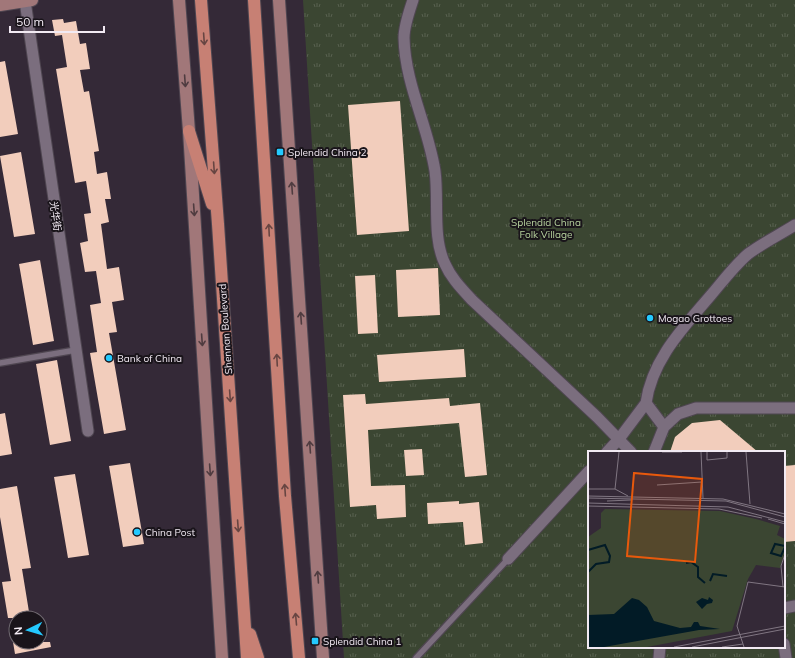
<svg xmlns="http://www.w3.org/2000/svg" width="795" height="658" viewBox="0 0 795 658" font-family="Mulish,'Noto Sans SC',sans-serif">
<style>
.park{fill:url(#park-tufts);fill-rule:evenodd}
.building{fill:#f2cdbc}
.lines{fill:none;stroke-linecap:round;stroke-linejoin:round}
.lane-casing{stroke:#4f4651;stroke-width:8}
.street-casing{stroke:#4f4651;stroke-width:13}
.secondary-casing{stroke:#4f4651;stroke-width:14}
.primary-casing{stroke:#4f4651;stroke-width:14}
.lane{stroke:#7b6e7e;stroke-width:5.5}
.street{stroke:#7b6e7e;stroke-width:11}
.secondary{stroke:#a17779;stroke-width:12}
.primary{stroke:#c78074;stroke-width:12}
.oneway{stroke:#674542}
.oneway2{stroke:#4f3c40}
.poi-dot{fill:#24c9fe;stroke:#19141a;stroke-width:1.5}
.labels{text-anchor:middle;stroke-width:4;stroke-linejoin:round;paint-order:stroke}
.poi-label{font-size:10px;fill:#f2eaf3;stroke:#19141a;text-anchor:start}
.street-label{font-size:10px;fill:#f2eaf3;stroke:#19141a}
.park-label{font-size:10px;fill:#b8d49f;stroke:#19141a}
.inset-river{fill:none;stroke:#021b26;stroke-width:2}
.inset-road{fill:none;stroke:#807682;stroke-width:1}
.view{fill:#e8590c;fill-opacity:0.15;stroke:#e8590c;stroke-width:2}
.inset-edge{fill:none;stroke:#f2eaf3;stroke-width:2}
</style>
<defs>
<pattern id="park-tufts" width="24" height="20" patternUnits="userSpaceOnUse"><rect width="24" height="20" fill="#3b4632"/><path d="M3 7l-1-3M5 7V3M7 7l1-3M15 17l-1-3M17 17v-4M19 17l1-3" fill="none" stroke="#586150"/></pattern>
</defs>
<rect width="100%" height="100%" fill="#342937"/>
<path class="park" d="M303,0h492v658h-451zM589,452h195v195h-195z"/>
<path class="building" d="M63,19l1,4 12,-2 4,23 6,-1 4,26 -10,1 4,22 5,-1 10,60 -5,1 3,22 10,-2 4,27h-6l4,23 -8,2 6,45 12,-2 5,33 -12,2 5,30 -8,1 17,97 -22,4 -14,-81 7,-1 -7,-47 11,-2 -5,-32 -11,1 -5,-29 8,-2 -4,-27 7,-1 -5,-32 -11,2 -19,-114 11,-2 -5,-32 -7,1 -3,-16z
M5,61l13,73 -18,3v-75z
M400,101l9,130 -52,4 -9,-130z
M21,152l14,82 -21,3 -14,-81z
M40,260l14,81 -21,4 -14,-81z
M438,268l2,47 -42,2 -2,-47z
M375,275l3,58 -20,1 -3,-58z
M464,349l2,28 -87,5 -2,-27z
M57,360l14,81 -21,4 -14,-81z
M365,394l1,10 83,-6 1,8 30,-3 7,72 -22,2 -6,-54 -91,7 3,56 34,-1 1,32 -29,2 -1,-14 -26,2 -7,-112z
M5,413l7,41 -12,2v-42z
M720,420l38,32h-88l5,-15 17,-14z
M422,449l2,26 -18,1 -2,-26z
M130,463l14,81 -21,3 -14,-81z
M795,465v76l-11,1v-76z
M75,474l14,81 -21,3 -14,-81z
M17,486l14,82 -9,1 8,49h-22l-6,-36 9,-1 -11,-64v-28z
M459,501v3l20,-2 4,41 -18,2 -2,-23 -35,2 -1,-21z
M13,642h37l1,5 -36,7z"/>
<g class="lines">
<defs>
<path id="lane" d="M0,363l76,-13
M416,658l92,-99"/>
<path id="street" d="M413,0c-4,12 -9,26 -9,38 1,46 24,88 31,133 4,30 -3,66 10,93 6,14 17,25 27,36l125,117 34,35
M25,1l63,430
M664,427l-18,-24c6,-44 38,-76 65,-108 12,-14 23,-29 37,-41 15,-11 31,-19 47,-29
M607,452l12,-13 27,-36
M654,452l10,-25 14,-13 18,-6h99
M508,559l81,-88
M784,608l11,-2
M784,644l2,14
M659,658l1,-11"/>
<path id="secondary" d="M179,0l10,131 33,527
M279,0l44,658
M0,5l32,-5"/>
<path id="primary" d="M201,0l17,224 29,434
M254,0l31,496 14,162
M189,131l23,73
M250,634l8,24"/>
</defs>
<use href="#lane" class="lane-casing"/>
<use href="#street" class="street-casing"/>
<use href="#secondary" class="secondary-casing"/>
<use href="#primary" class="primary-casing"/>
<use href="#lane" class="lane"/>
<use href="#street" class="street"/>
<use href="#secondary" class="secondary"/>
<use href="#primary" class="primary"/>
</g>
<defs><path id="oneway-shaft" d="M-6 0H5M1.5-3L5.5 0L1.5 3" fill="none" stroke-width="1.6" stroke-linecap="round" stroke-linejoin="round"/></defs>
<g class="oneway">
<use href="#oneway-shaft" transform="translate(204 39) rotate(86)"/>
<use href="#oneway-shaft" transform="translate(214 168) rotate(86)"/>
<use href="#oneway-shaft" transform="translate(269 230) rotate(-93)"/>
<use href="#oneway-shaft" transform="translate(277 360) rotate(-93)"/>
<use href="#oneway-shaft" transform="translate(230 396) rotate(86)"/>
<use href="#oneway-shaft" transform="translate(285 490) rotate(-94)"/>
<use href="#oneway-shaft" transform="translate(238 526) rotate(86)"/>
<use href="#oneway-shaft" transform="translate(296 619) rotate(-95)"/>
</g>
<g class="oneway2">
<use href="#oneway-shaft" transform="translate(185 81) rotate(86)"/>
<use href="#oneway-shaft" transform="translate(292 188) rotate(-94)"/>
<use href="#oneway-shaft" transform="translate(194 210) rotate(86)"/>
<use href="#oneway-shaft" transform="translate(301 318) rotate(-94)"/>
<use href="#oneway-shaft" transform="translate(202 340) rotate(86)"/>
<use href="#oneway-shaft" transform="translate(310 447) rotate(-94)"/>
<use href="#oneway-shaft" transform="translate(210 470) rotate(86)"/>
<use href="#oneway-shaft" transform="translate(318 577) rotate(-94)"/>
</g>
<g class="poi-dot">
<rect x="276" y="148" width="8" height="8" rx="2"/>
<circle cx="650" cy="318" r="4"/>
<circle cx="109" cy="358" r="4"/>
<circle cx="137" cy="532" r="4"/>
<rect x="311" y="637" width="8" height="8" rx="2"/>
</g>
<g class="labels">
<g class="poi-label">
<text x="288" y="156">Splendid China 2</text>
<text x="658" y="322">Mogao Grottoes</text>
<text x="117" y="362">Bank of China</text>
<text x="145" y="536">China Post</text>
<text x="323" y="645">Splendid China 1</text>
</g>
<g class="street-label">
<text transform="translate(56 216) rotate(82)" y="4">光华街</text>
<text transform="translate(225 329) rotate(-94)" y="4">Shennan Boulevard</text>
</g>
<g class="park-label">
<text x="546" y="226">Splendid China<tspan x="546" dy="12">Folk Village</tspan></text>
</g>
</g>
<g transform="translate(588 451)">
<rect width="197" height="197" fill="#342937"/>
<path d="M17,58l115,2 36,8 24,7 -3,9 8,4v12l-5,17 -24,-3 -8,14 -16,52 -85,16h-59v-110l13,-9v-15z" fill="#3b4632"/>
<path d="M121,146l4,3 -1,3 -5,1 -5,5 -6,-7 6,-4 6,2zM44,147l7,2 8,7 7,14 26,7 11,-1 3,-5h4l2,4 20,3 -21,1 -95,17h-16v-32l26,-1z" fill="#021b26"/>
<path class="inset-river" d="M197,95l-10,-2 -4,9 10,3 4,-9M0,99l17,-5 5,11 -1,6 -13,2 -8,8M98,112l5,-1 7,5v10l7,6M122,130l3,-7 14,2"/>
<path class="inset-road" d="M74,1h20M113,1l2,46M119,1v8l20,-2v-6M158,1l4,52M69,34l45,-3M0,38h27l4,-37M27,38l13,7M0,45l135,3 62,15M0,47l138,3 59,16M19,50l24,-1M0,52l140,4 57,15M0,55l131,3 43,9M180,68l17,5M195,136l-2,-21 4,-12M86,196l111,-21M104,196l93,-18M134,196l21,-3M156,196l-7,-21 11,-44 37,5"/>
<path class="view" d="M46,22l68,6 -7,83 -68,-6z"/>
<rect width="197" height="197" class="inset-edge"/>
</g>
<g transform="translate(28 630) rotate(265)"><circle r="19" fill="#19141a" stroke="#706a71"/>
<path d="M0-3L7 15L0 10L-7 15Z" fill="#24c9fe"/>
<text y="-6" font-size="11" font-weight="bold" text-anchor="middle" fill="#f2eaf3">N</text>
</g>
<path d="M10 26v6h94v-6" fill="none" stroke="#f2eaf3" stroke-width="2"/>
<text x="16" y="26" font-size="12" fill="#f2eaf3" stroke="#19141a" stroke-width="3" paint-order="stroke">50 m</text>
</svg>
